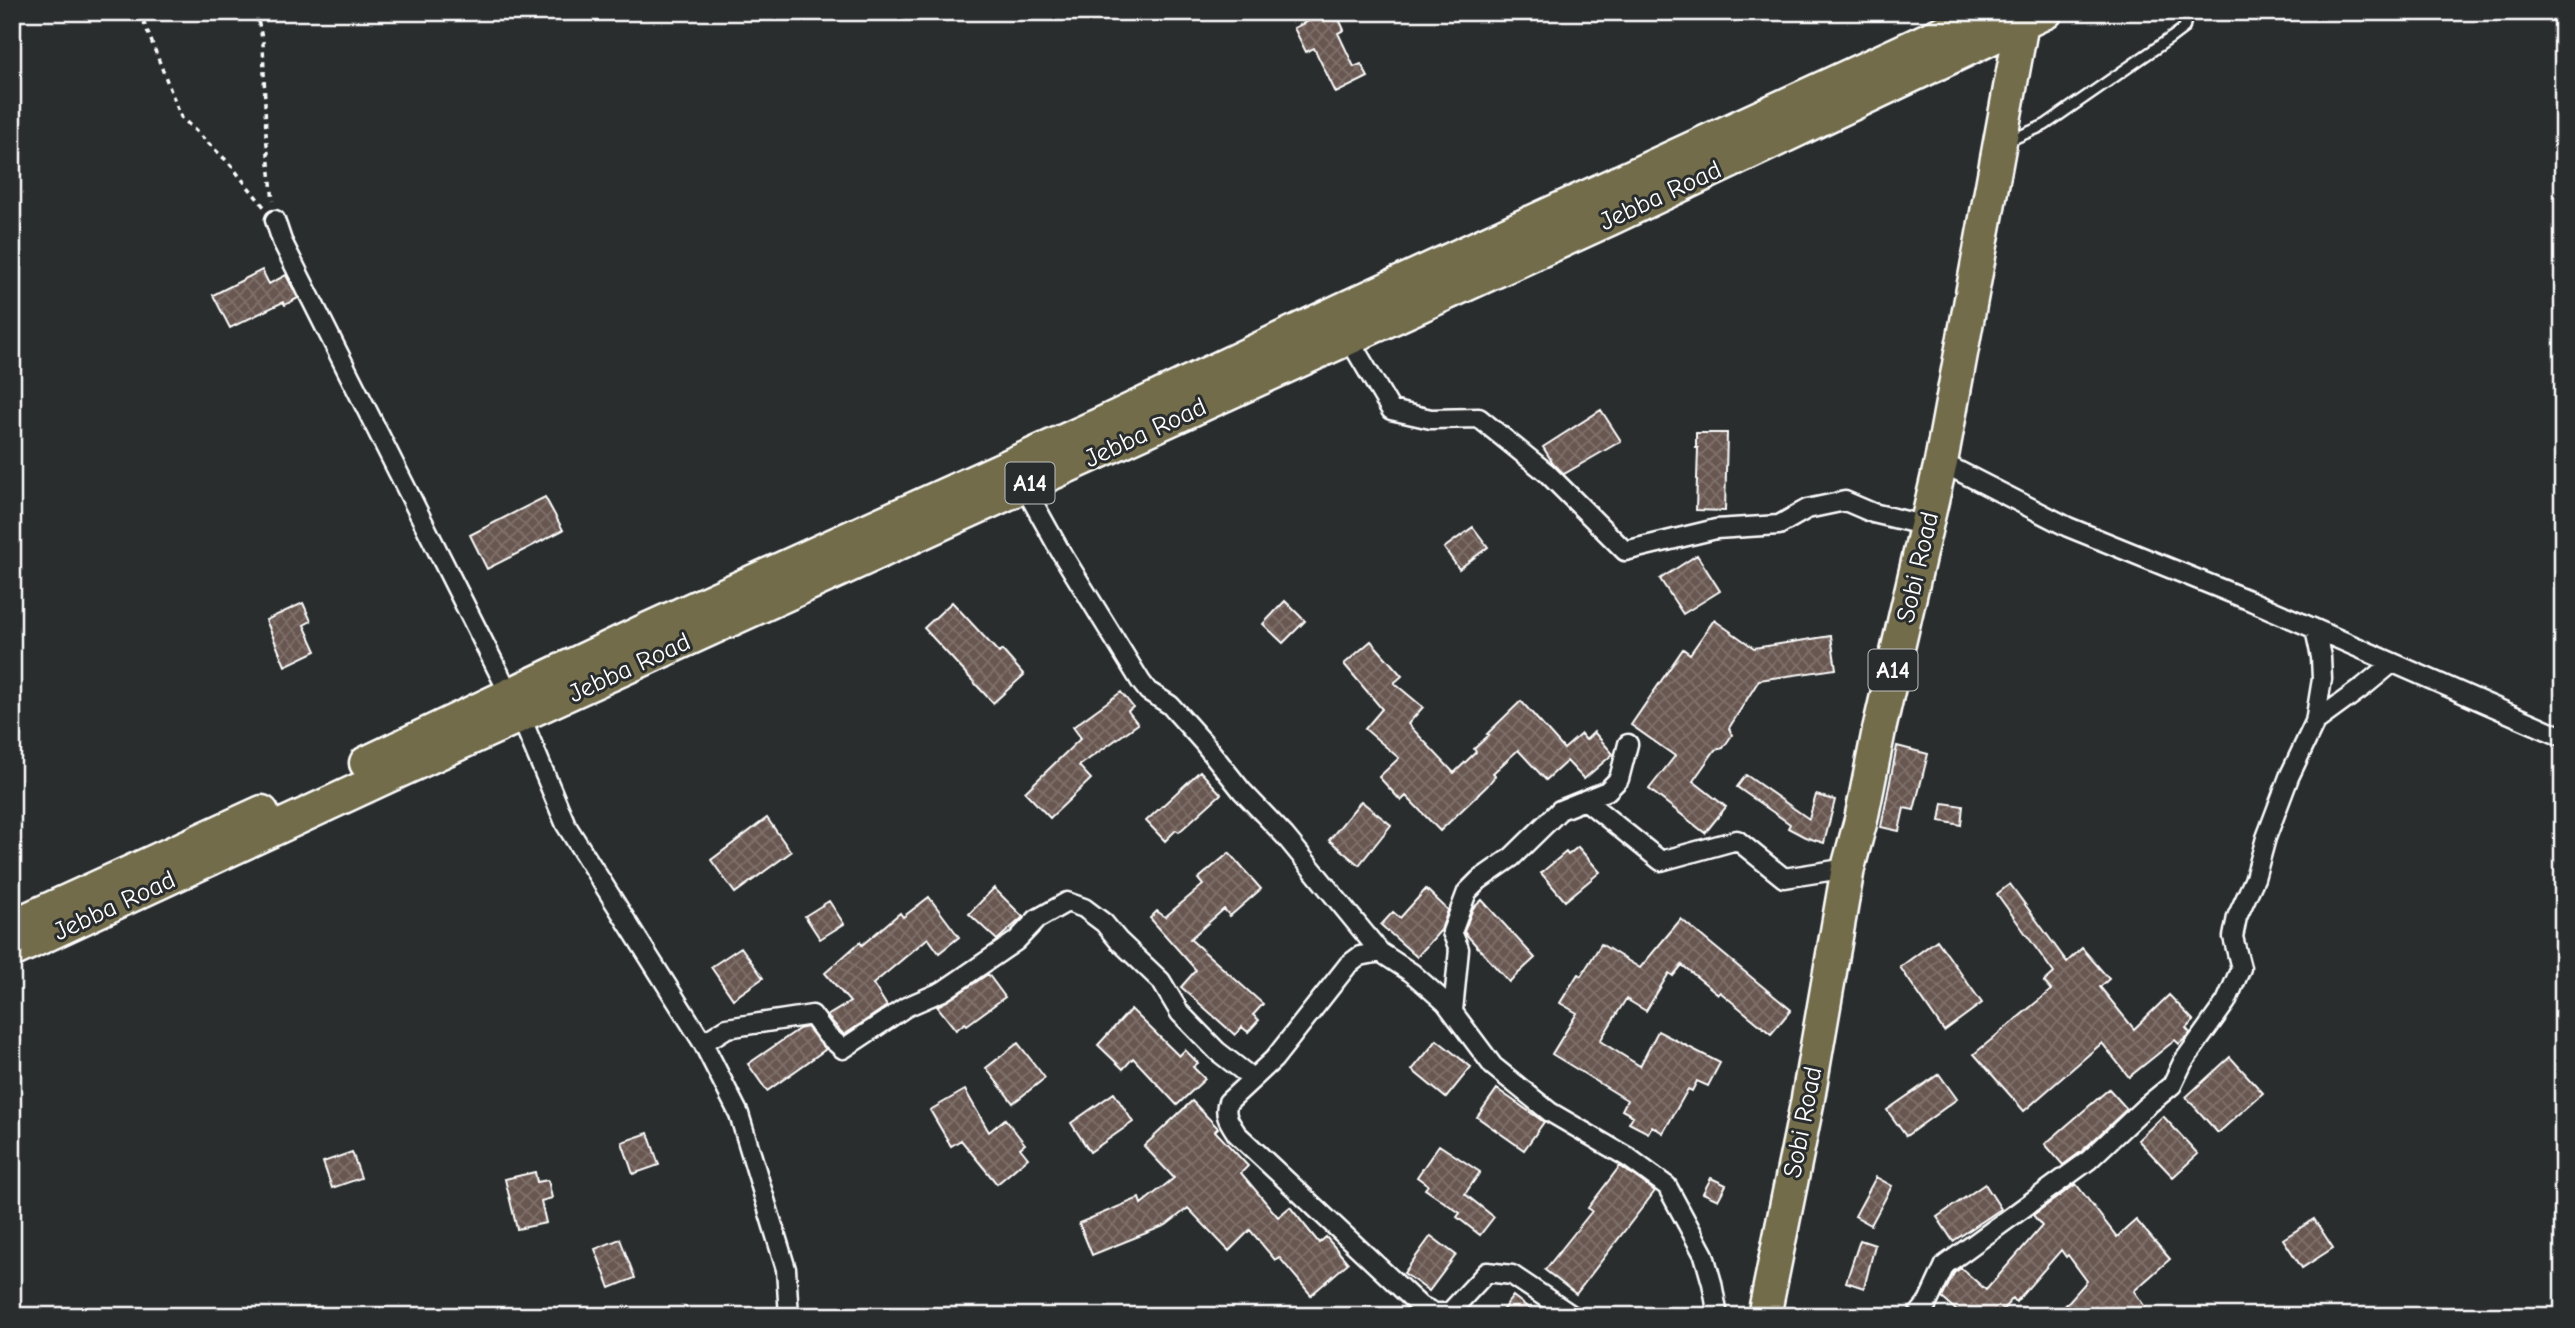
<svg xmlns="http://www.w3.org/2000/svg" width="2575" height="1328" viewBox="0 0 2575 1328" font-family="'Comic Neue',sans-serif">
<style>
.building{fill:url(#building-cross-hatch);stroke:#fff;stroke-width:2}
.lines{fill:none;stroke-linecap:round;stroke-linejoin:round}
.lane-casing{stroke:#fff;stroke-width:14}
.street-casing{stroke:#fff;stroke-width:23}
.highway-casing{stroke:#fff;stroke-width:37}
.path{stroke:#fff;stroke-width:3.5;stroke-dasharray:5 5;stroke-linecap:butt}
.lane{stroke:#2a2d2e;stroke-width:9}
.street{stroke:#2a2d2e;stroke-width:18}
.highway{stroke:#726c4b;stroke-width:32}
.labels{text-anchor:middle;stroke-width:6;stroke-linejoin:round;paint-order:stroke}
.shield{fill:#2a2d2e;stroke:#bfc0c0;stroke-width:2}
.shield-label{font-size:24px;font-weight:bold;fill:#fff}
.street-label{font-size:26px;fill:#fff;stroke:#2a2d2e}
</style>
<defs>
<pattern id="building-cross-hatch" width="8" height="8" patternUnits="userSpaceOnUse" patternTransform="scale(1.75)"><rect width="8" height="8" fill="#685751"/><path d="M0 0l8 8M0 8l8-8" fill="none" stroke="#7f706b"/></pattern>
</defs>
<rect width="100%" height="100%" fill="#2a2d2e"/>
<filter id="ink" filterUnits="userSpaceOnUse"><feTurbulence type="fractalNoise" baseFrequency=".0143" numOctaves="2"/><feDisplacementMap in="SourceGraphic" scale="14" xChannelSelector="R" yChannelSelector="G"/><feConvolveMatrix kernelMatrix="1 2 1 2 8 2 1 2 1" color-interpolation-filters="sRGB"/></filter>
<g filter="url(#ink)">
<path class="building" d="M1326,12h10l8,18 -6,3 16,34 7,-3 7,13 -32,16 -22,-45 -8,4 -12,-24z
M262,270l7,14 17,-9 12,23 -13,7 -2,-3 -53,26 -17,-33z
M1601,410l20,31 -57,33 -11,-11 -10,-16z
M1696,433h31l-2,78 -29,-1 2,-62h-2z
M545,497l18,33 -76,39 -17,-34z
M1473,527l15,20 -29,22 -15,-21z
M1697,555l23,36 -37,23 -23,-35z
M1285,601l20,20 -22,22 -20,-19z
M952,602l47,51 3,-3 22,25 -31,28 -69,-75z
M303,603l8,18 -7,4 12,26 -31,15 -19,-46z
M1714,620l40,28 77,-12 5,33 -77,11 -30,48 3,7 -9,13 -8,2 -22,31 33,26 -21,26 -56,-44 26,-33 -44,-31 52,-76 7,5z
M1371,641l31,35 -8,7 29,24 -15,17 46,49 22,-21 -2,-3 15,-14 -2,-1 34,-33 43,48 17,-15 5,6 8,-8 19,22 -29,25 -17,-18 -21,19 -28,-30 -25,23 2,3 -8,10 -47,45 -34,-35 -5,5 -22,-24 20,-19 -34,-29 17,-20 -38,-45z
M1121,692l12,15 -5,4 10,13 -59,42 12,13 -41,39 -25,-26 56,-54 -8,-11z
M1897,746l31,8 -14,56 -10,-2 -5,23 -18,-4z
M1200,771l21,23 -42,38 -3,-2 -11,11 -19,-20z
M1746,775l63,44 7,-24 19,5 -11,43 -19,-6 -17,-9 2,-4 -53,-37z
M1361,801l30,24 -32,40 -30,-25z
M1943,803l20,3 -2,19 -21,-4z
M767,818l24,34 -56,41 -24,-33z
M1578,847l22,25 -35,29 -24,-28 25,-21 2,3z
M1229,853l32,36 -31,27 -6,-7 -34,30 73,65 -10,11 6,5 -11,12 -6,-5 -7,8 -54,-48 15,-17 -46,-52 7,-7 8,6 38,-32 -5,-6z
M2010,884l57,78 15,-14 27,31 -9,8 34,42 35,-34 25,26 -8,7 4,5 -2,3 -9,8 -4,-4 -46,37 -27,-34 -78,68 -50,-57 77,-64 -7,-8 10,-9 -57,-79z
M994,888l29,29 -26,23 -28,-26z
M1426,889l22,21 -7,20 -24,27 -36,-32 12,-13 7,6z
M929,897l30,40 -20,16 -11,-15 -55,46 14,22 -43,29 -17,-19 23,-14 -25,-29 35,-31 2,3 38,-32 3,4z
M1482,900l53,58 -26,24 -45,-50 9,-24z
M829,901l15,23 -24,15 -15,-23z
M1681,919l110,91 -20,24 -51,-42 -2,2 -36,-29 -9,11 -4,-3 -23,38 -20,-12 -26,42 40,25 18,-35 62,32 -12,23 -11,-5 -5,10 -4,-2 -25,44 -11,-7 -4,7 -19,-10 4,-7 -11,-6 5,-10 -75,-46 25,-41 -17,-10 18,-29 3,2 20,-32 39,24z
M1937,940l45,63 -38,28 -44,-64z
M741,947l22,31 -30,21 -22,-32z
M988,974l17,23 -38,28 -2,-2 -9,7 -19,-24 12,-6z
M1131,1009l48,47 6,-6 13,13 -5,4 12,12 -28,26 -44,-47 -10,11 -25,-24z
M807,1027l19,22 -59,42 -19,-27 51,-35z
M1437,1040l34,27 -25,31 -34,-28z
M1018,1043l27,35 -32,25 -27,-35z
M2230,1057l33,36 -45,40 -32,-36z
M1939,1074l18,25 -51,37 -19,-26z
M1497,1089l47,33 -20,28 -47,-33z
M2109,1089l18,20 -45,42 -19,14 -18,-21z
M965,1090l24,42 16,-13 20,25 -5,4 8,10 -31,26 -36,-44 -10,6 -21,-36z
M1114,1093l19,29 -43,30 -19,-29z
M1192,1101l26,27 -3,3 33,35 -7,7 37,44 12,-10 29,36 7,-6 22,26 -37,32 -32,-38 -4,3 -25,-30 -21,21 -41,-43 -22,17 -74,30 -13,-32 60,-25 2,6 33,-26 -30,-32z
M2163,1116l35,38 -25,23 -35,-37z
M648,1133l11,32 -26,9 -11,-32z
M1439,1145l41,27 -15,22 29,23 -14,18 -23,-18 3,-4 -35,-24 3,-4 -11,-8z
M352,1152l9,26 -29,10 -9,-26z
M1620,1166l35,25 -79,103 -31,-24 47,-59 -4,-3z
M535,1172l2,10 11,-2 4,18 -11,3 5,22 -29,6 -12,-50z
M1876,1177l16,9 -21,39 -16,-9z
M1711,1178l15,7 -8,15 -15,-7z
M1985,1184l16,25 -48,32 -16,-24z
M2076,1184l41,53 19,-17 34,39 -36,32 17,25h-95l31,-35 -19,-26 -2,2 -5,-7 -45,52 -3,-4 -16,18h-34l-21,-18 12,-25 7,-5 25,22 56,-64 -9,-11z
M2314,1219l19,29 -31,20 -19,-29z
M1431,1236l25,19 -27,36 -25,-18z
M620,1239l15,39 -25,10 -15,-39z
M1860,1240l15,5 -11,43 -18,-6z
M1513,1296l26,20h-41z"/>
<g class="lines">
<defs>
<path id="lane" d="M2008,141l37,-16 127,-88 12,-9 4,-16"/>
<path id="street" d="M275,220l7,21 228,454
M1349,339l42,71 40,9 48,-1 68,55 78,78 91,-22 63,-4 28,-16 38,-8 28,12 54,13
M1941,462l127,65 183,74 312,136
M1024,486l35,63 82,133 7,9 22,14 33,37 39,49 43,45 95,116 32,21 34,30 47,63 57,46 79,46 38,28 37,69 8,28 6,33
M521,717l45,108 137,218 36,71 47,155 3,47
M2315,722l48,-35 29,-24
M1585,800l76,61 76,-21 47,38 64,-10
M1380,952l-20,4 -12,9 -74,94 -46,43c-5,13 2,21 9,32l182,171 16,8h14l38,-41 25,3 61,41
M1453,1011l6,-62 -7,-17 15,-40 12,-12 33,-23 48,-47 47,-19 12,-12 9,-35
M703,1043l24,-15 85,-13 15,20 16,14 63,-42 37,-16 73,-50 21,-22 30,-17 17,6 20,15 14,17 43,41 19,32 37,38 35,27
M1917,1316l10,-12 18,-39 144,-105 55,-52 28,-23 11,-23 43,-60 15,-34 -8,-31 4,-20 18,-39 11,-40 23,-61 26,-55 7,-43 -1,-22 -6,-28"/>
<path id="highway" d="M366,763l280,-133 459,-208 236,-112 646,-298
M12,926l250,-114
M12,951l374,-174 1224,-558 436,-207
M1764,1316l43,-212 41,-236 13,-48 18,-90 62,-268 81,-439"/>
</defs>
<use href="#lane" class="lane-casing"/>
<use href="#street" class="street-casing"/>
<use href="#highway" class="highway-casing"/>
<path class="path" d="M140,12l41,105 48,46 36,45
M256,12l7,30 3,93 7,66"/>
<use href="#lane" class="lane"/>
<use href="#street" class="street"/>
<use href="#highway" class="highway"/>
</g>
</g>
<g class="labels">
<g class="shield">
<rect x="1005.5" y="462.5" width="49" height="41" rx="5"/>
<rect x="1868.5" y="649.5" width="49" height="41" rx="5"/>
</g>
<g class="shield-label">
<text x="1030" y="491">A14</text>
<text x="1893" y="678">A14</text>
</g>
<g class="street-label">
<text transform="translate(1660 195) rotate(-25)" y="9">Jebba Road</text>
<text transform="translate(1145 432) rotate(-25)" y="9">Jebba Road</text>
<text transform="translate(1917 567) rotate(-77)" y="9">Sobi Road</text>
<text transform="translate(629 667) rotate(-25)" y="9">Jebba Road</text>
<text transform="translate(114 905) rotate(-25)" y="9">Jebba Road</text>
<text transform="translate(1802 1122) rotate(-79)" y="9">Sobi Road</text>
</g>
</g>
<rect width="2575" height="1328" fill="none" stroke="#2a2d2e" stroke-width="42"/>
<rect x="21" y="21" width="2533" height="1286" fill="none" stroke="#fff" stroke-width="2.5" filter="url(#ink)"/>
</svg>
